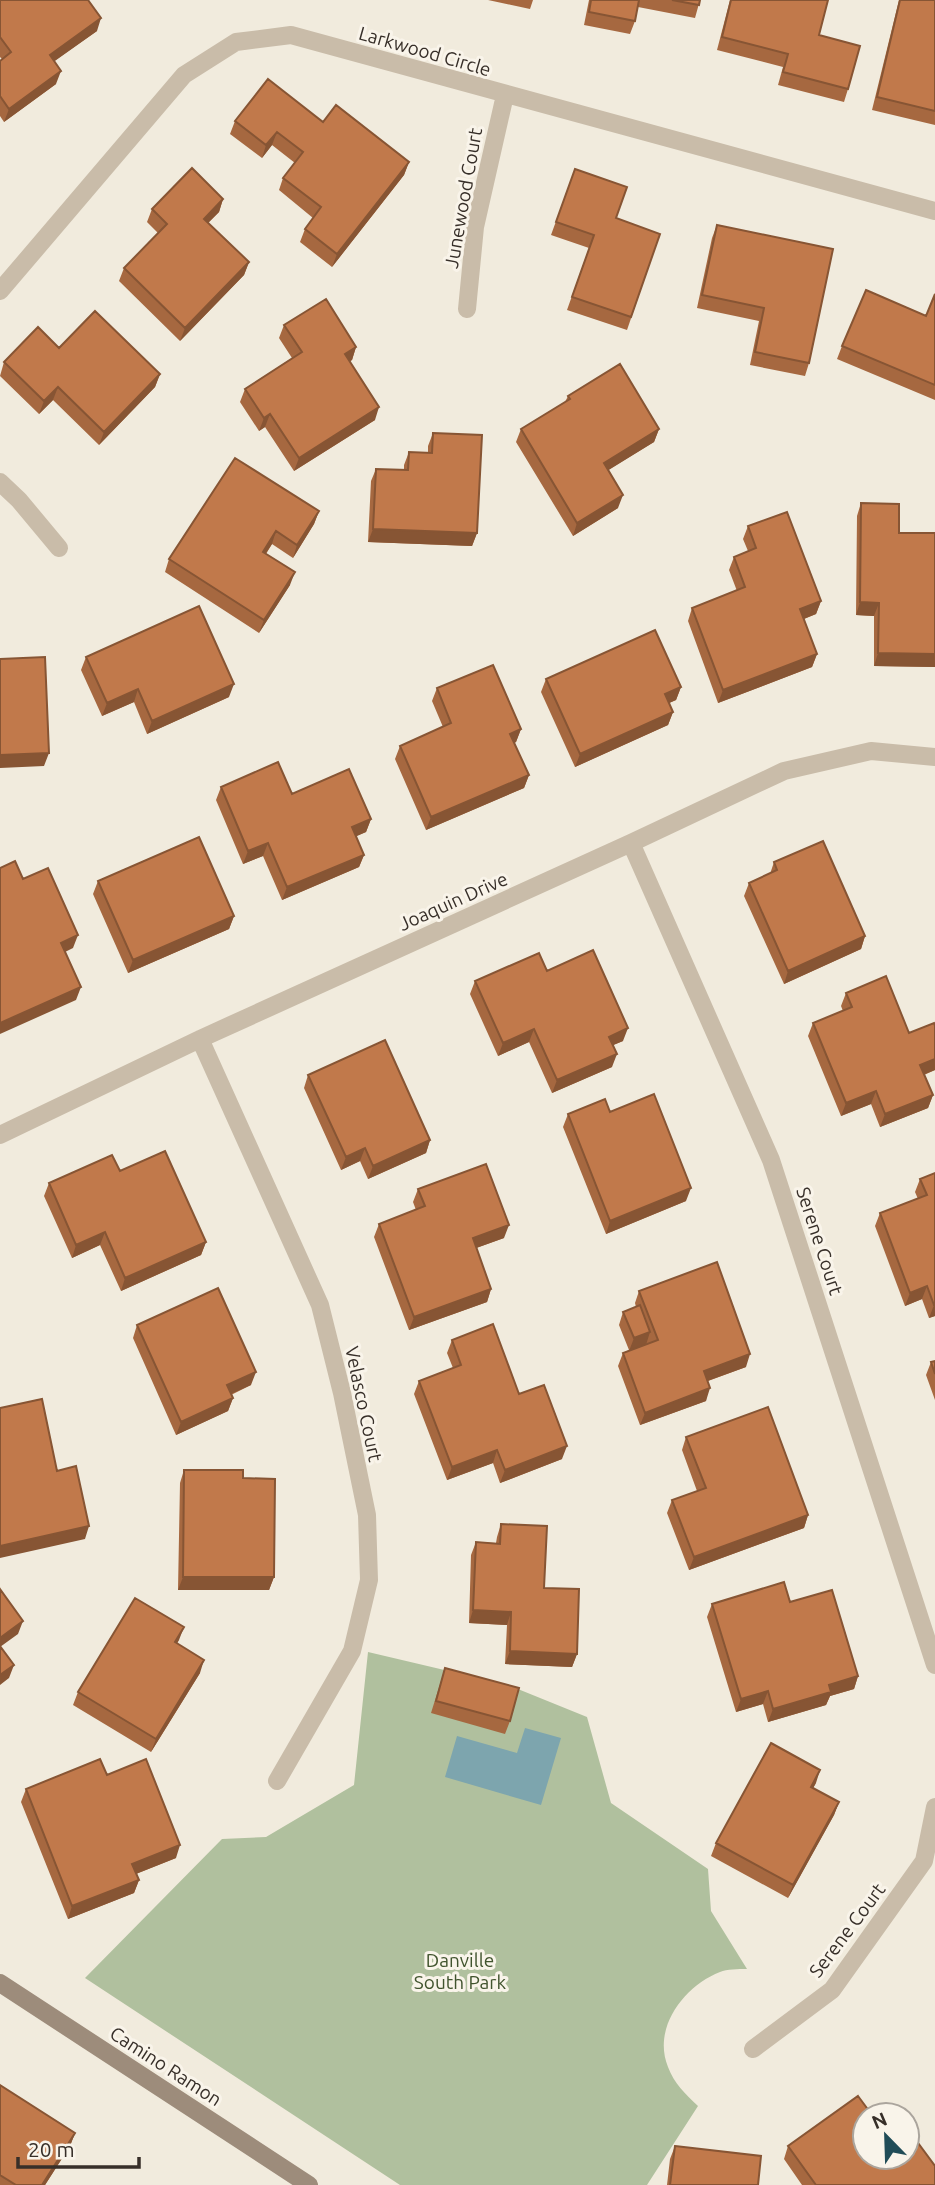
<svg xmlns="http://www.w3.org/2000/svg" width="935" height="2185" viewBox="0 0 935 2185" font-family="Ubuntu,sans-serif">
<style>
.green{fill:#b0c09e}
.water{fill:#7da5ae}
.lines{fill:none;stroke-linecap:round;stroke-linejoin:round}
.street{stroke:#c9bca9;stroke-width:18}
.secondary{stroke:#9d8c7b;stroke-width:18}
.wall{fill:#a66840}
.shaded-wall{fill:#875534}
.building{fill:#c1794b;stroke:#875534;stroke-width:2}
.labels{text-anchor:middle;stroke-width:6;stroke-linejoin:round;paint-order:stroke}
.street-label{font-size:19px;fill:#372f29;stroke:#f9f4ea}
.park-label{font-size:19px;fill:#41542e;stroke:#f9f4ea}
</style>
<rect width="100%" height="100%" fill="#f1ebdd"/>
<path class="green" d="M368,1652l140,33 79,32 24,86 97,66 3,42 36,58c-9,0 -20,0 -27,3 -36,14 -68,56 -52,95 6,16 17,27 30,39l-51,79h-247l-315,-207 137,-139 44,-2 88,-52z"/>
<path class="water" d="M525,1728l36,10 -20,67 -96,-28 12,-41 60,17z"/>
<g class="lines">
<path class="street" d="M0,291l184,-216 52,-33 55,-7 644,176
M467,309l8,-82 30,-132
M0,482l19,18 40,48
M631,843l140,317 164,505
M200,1039l120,266 22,88 25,122 2,65 -17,71 -75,130
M0,1135l200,-96 431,-196 153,-72 87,-20 64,6
M753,2049l79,-59 92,-129 11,-54"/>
<path class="secondary" d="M0,1983l309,202"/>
</g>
<path class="wall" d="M0,0l97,31 -43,30 2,23 -52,38 -4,-6v-55l2,-2 -2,-2z
M488,0h45l-3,9z
M589,0h111l-5,18 -57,-11 -3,14 -5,13 -46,-9z
M730,0h98l-9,35 29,54 -4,13 -66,-17 5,-18 -66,-17z
M899,0h36v125l-63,-15z
M235,121l88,1 86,40 -5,13 -72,92 -32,-25 5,-13 8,-11 -34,-28 4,-12 12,-15 -23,-18 -10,13 -32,-24z
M575,169l41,49 44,16 -33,96 -60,-20 22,-62 -38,-13z
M223,199l-4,13 -11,11 41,39 -5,13 -64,66 -61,-60 5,-13 34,-35 -11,-11 5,-13z
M717,225l92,138 -4,13 -55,-11 9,-44 -62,-13 15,-70z
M935,294v106l-98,-41 5,-13 84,-30z
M284,325l72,22 -4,13 -2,1 25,59 -81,51 -29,-44 -6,4 -19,-29 5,-13 47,-31 -13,-20z
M59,348l101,26 -5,13 -56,58 -46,-45 -14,14 -39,-38 4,-14z
M568,396l91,33 -5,13 -46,28 10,38 -45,28 -57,-94 5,-13 44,-27z
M433,433l44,100 -5,13 -104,-4 3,-61 5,-12 28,1v-5l5,-13 19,1v-7z
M861,503l38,30h36v134l-61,-1v-50l-18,-1 1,-99z
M319,511l-5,13 -21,34 -21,-14 -6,10 24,31 -31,48 -94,-61 4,-13z
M748,526l73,75 -5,13 -12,5 13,35 -5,13 -94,36 -30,-82 4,-13 45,-17 -8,-21 5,-13 14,-6 -5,-12z
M86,657l143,40 -82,37 -13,-32 -32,14 -21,-46z
M546,679l135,8 -5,13 -7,3 4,9 -5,13 -93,42 -34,-75z
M437,688l84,41 -5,13 -2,1 15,32 -5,13 -98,42 -31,-71 5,-13 43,-19 -11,-26z
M221,787l71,7 79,25 -5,13 -10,4 8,19 -5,12 -77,33 -19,-44 -20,8 -27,-64z
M774,862l91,74 -4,13 -77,35 -40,-88 5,-13 21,-9z
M98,881l136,35 -5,13 -101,44 -35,-79z
M547,971l76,70 -10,4 -1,22 -60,26 -23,-51 -31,14 -28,-62 5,-13z
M846,993l63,40 26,-7v44l-11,5 9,20 -5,13 -48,19 -9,-23 -30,12 -33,-80 5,-13 30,-12 -2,-5z
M308,1075l122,65 -4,13 -58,26 -8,-18 -19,9 -37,-82z
M610,1112l76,89 -80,33 -43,-107 5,-13z
M120,1171l86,71 -5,13 -80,36 -21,-46 -28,13 -28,-62 5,-13z
M935,1173v143l-6,2 -7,-19 -17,7 -30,-80 5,-13 38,-14 -3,-7 5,-13z
M418,1189l86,49 -28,10 15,41 -4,13 -78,28 -35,-93 5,-13 37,-14 -3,-8z
M639,1291l107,76 -38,14 -2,20 -66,24 -22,-59 5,-13 6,-3 -10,-25 4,-13 13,-5 -1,-4z
M137,1325l114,60 -20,10 2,3 -5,13 -52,24 -43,-97z
M452,1340l67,54 43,65 -62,24 -7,-20 -46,17 -33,-86 5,-13 34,-13 -6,-15z
M935,1361v39l-9,-25 5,-13z
M686,1437l122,78 -4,13 -115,42 -22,-57 5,-13 25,-9 -15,-41z
M184,1470l59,8 31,99 -5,13h-91l2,-107z
M501,1524l43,64 33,66 -5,13 -67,-3 2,-39 -38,-2 2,-68 5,-13 20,1 1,-6z
M790,1602l68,74 -4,13 -24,7 -4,9 -58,17 -5,-18 -27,8 -29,-95 5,-13z
M179,1640l-2,3 23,30 -49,79 -78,-47 5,-13z
M445,1668l65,53 -5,13 -74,-21z
M107,1775l69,83 -40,16 3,6 -5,13 -66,26 -47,-117 5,-13z
M816,1783l-3,5 26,14 -5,13 -46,83 -77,-42 5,-13z
M0,2085l75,48 -5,13 -25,39h-45z
M675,2146l83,39h-91l3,-26z
M788,2146l77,11 70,28h-133l-18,-26z"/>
<path class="shaded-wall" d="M101,18l-4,13 -52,37 5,-13z
M61,71l-5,13 -52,38 5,-13z
M277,132l-5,13 -10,13 4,-13z
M409,162l-5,13 -72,92 5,-13z
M223,199l-4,13 -20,20 5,-13z
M249,262l-5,13 -64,66 5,-13z
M356,347l-4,13 -12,7 5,-13z
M160,374l-5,13 -56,58 5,-13z
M58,387l-5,13 -14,14 5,-13z
M379,407l-4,13 -81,51 5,-13z
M270,414l-5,13 -6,4 5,-13z
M659,429l-5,13 -55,34 5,-13z
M623,495l-5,13 -45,28 4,-13z
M319,511l-5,13 -21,34 4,-13z
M373,529l104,4 -5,13 -104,-4z
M276,531l-4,13 -14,21 5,-13z
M295,572l-5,13 -31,48 5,-13z
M821,601l-5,13 -20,8 4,-13z
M860,602l19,1 -5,13 -18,-1z
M878,653l57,1v13l-61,-1z
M817,654l-5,13 -94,36 5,-13z
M234,684l-5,13 -82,37 5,-13z
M681,687l-5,13 -16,7 5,-13z
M138,689l-4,13 -32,14 5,-13z
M673,712l-5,13 -93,42 5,-13z
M521,729l-5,13 -10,5 4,-13z
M49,753l-5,13 -44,2v-13z
M529,775l-5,13 -98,42 5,-13z
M371,819l-5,13 -18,8 4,-13z
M268,843l-5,13 -20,8 5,-13z
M364,855l-5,12 -77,33 5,-13z
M234,916l-5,13 -101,44 5,-13z
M78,935l-5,13 -16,8 4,-13z
M865,936l-4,13 -77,35 4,-13z
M81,987l-5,13 -76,34v-11z
M628,1028l-5,13 -19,8 5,-12z
M534,1029l-5,13 -31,14 5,-13z
M617,1054l-5,13 -60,26 5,-13z
M935,1059v11l-20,8 5,-13z
M876,1091l-5,13 -30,12 5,-13z
M933,1095l-5,13 -48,19 5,-13z
M430,1140l-4,13 -58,26 5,-13z
M365,1148l-5,13 -19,9 5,-13z
M691,1188l-5,13 -80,33 4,-13z
M509,1225l-5,13 -36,13 5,-13z
M105,1232l-5,13 -28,13 4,-13z
M206,1242l-5,13 -80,36 4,-13z
M927,1286l-5,13 -17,7 5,-13z
M491,1289l-4,13 -78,28 5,-13z
M934,1305h1v11l-6,2z
M650,1332l-4,13 -17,6 5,-13z
M750,1354l-4,13 -47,17 5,-13z
M256,1372l-5,13 -29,13 5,-13z
M710,1388l-4,13 -66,24 5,-12z
M233,1398l-5,13 -52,24 5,-13z
M567,1446l-5,13 -62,24 5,-13z
M497,1450l-4,13 -46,17 5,-13z
M808,1515l-4,13 -115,42 5,-13z
M89,1526l-4,13 -85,19v-12z
M183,1577h91l-5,13h-91z
M473,1610l38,2 -4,13 -38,-2z
M23,1621l-5,13 -18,13v-9z
M184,1627l-5,13 -9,15 5,-13z
M510,1651l67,3 -5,13 -67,-3z
M204,1660l-4,13 -49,79 5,-13z
M14,1665l-5,13 -9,7v-10z
M858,1676l-4,13 -24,7 -4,9 -58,17 5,-13 56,-24z
M768,1691l-5,13 -27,8 5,-13z
M820,1770l-4,13 -10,17 5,-13z
M839,1802l-5,13 -46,83 5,-13z
M180,1845l-4,13 -48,19 4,-13z
M139,1880l-5,13 -66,26 4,-13z
M75,2133l-5,13 -25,39h-3z"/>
<path class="building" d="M0,0h88l13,18 -51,37 11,16 -52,38 -9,-13v-35l11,-9 -11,-15z
M591,0h48l-4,21 -46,-9z
M672,0h28l-1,5z
M731,0h97l-9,35 41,11 -12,43 -65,-17 5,-18 -66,-17z
M900,0h35v111l-58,-14z
M268,79l55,43 13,-17 73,57 -72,92 -32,-25 16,-22 -38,-29 20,-26 -26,-20 -11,13 -31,-24z
M192,168l31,31 -19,20 45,43 -64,66 -61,-60 43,-44 -15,-15z
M575,169l52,18 -11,31 44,16 -29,83 -59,-20 22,-62 -38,-13z
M717,225l116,24 -24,114 -54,-11 9,-44 -62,-13z
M866,290l60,26 9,-22v91l-93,-39z
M326,299l30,48 -11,7 34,53 -80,51 -29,-44 -6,4 -19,-29 57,-37 -18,-27z
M95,311l65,63 -56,58 -46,-45 -14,14 -40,-39 34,-35 21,21z
M620,364l39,65 -55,34 19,32 -46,28 -56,-94 49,-30 -2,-3z
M433,433l49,2 -5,98 -104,-4 3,-60 32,1 1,-18 23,1z
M235,458l84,53 -22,34 -21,-14 -13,21 32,20 -31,48 -95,-61z
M861,503l38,1v29h36v121l-57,-1 1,-50 -19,-1z
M787,512l34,89 -21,8 17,45 -94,36 -31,-82 53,-21 -11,-30 22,-9 -8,-22z
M199,606l35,78 -82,37 -14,-32 -31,14 -21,-46z
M655,630l26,57 -16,7 8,18 -93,42 -34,-75z
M45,657l4,96 -49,2v-96z
M493,665l28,64 -11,5 19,41 -98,42 -31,-71 51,-23 -14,-35z
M278,762l14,32 57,-25 22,50 -19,8 12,28 -77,32 -19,-44 -20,8 -27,-64z
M199,837l35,79 -101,44 -35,-79z
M823,841l42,95 -77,35 -39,-88 28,-13 -3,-8z
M15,861l8,18 25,-11 30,67 -17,8 20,44 -81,36v-155z
M593,950l35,78 -19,9 8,17 -60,26 -23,-51 -31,14 -28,-62 64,-28 8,18z
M886,976l23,57 25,-10 1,3v33l-15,6 13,30 -48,19 -9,-23 -30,12 -33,-80 39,-16 -6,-14z
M385,1040l45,100 -57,26 -8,-18 -19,9 -38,-82z
M654,1094l37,94 -81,33 -42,-107 37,-15 5,13z
M165,1151l41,91 -81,36 -20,-46 -29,13 -27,-62 63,-28 8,16z
M486,1164l23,61 -36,13 18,51 -77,28 -35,-93 46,-18 -7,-17z
M935,1173v132h-1l-7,-19 -17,7 -30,-80 47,-18 -7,-16z
M717,1262l33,92 -46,17 6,17 -65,25 -22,-60 35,-13 -19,-49z
M218,1288l38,84 -29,13 6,13 -52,24 -44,-97z
M640,1305l10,27 -16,6 -11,-26z
M493,1324l26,70 25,-9 23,61 -62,24 -8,-20 -45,17 -33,-86 42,-16 -9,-25z
M935,1361v13l-4,-12z
M42,1399l15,72 19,-5 13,60 -89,20v-138z
M768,1407l40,108 -114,42 -22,-57 34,-12 -20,-51z
M184,1470h59v8l32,1 -1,98h-91z
M501,1524l46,2 -3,62 35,1 -2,65 -67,-3 1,-39 -38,-2 3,-68 24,2z
M784,1582l6,20 42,-12 26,86 -29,9 2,7 -58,17 -5,-18 -27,8 -29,-95z
M0,1589l23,32 -23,17z
M135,1598l49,29 -9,15 29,18 -48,79 -78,-47z
M0,1646l14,19 -14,10z
M445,1668l74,20 -9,33 -74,-20z
M771,1743l49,27 -9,17 28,15 -46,83 -77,-42z
M100,1759l7,16 39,-16 34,86 -48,19 7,16 -67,26 -46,-117z
M0,2085l75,48 -33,52h-26l-16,-10z
M858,2096l14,19h-7v42h42v-29l28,38v19h-119l-28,-39z
M675,2146l86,10 -3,29h-88z"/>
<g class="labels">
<g class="street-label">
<text transform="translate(425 51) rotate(16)" y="7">Larkwood Circle</text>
<text transform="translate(463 198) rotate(-80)" y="7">Junewood Court</text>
<text transform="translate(453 901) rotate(-24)" y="7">Joaquin Drive</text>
<text transform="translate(820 1241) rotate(72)" y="7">Serene Court</text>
<text transform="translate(364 1404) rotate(78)" y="7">Velasco Court</text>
<text transform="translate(847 1930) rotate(-53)" y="7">Serene Court</text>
<text transform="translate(166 2066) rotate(33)" y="7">Camino Ramon</text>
</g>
<g class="park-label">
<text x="460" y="1967">Danville<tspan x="460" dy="22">South Park</tspan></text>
</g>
</g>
<g transform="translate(886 2136) rotate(337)"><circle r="33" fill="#f9f4ea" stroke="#aba59d" stroke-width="2"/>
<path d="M0-5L12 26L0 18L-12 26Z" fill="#204c57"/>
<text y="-10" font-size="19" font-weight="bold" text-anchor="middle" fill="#372f29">N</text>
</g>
<path d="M18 2157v10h121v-10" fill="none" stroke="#372f29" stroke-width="3.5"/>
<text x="28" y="2157" font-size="21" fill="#372f29" stroke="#f9f4ea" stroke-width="5" paint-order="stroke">20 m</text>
</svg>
